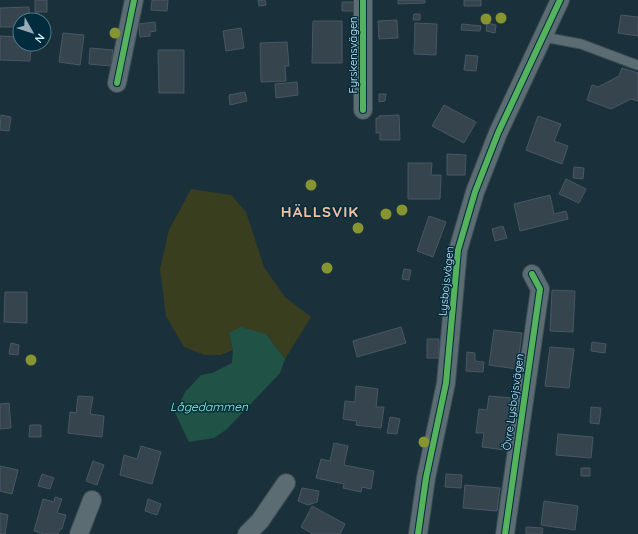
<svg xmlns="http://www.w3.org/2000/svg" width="638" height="534" viewBox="0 0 638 534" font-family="Quicksand,sans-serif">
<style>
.green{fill:#393e1e}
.water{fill:#205346}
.building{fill:#36444e;stroke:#485862}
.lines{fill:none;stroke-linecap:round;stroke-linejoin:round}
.lane-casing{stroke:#3b4c54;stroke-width:11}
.street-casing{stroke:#3b4c54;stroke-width:20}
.lane{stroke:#5b6c73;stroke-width:9}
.street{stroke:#5b6c73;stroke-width:18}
.cycleway-casing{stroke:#012c3d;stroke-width:8}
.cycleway{stroke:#56b35d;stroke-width:6}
.tree{fill:#869432}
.labels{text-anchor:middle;stroke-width:3;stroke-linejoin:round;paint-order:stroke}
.street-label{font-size:11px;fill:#d9eefa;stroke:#012c3d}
.water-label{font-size:12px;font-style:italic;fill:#8dfad8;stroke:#012c3d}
.district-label{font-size:15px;font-weight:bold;letter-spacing:1px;fill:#f8bf9d;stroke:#012c3d}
</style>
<rect width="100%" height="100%" fill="#1a313b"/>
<path class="green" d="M191,189l40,6 15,17 18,55 21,30 26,20 -26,42 -19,-25 -37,-1 4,17 -12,5h-16l-21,-8 -18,-31 -6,-47 9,-39z"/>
<path class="water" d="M241,327l25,7 19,25 -5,14 -53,56 -13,9 -25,4 -14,-29 10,-21 16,-17 11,-2 20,-10 1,-13 -4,-17z"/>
<path class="building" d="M35,0h12v12h-12z
M152,0h16l-1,11 -16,-1z
M258,0h7l1,5 -7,1z
M398,0h27v3l-27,1z
M464,0h17v6h-17z
M342,2h12v9h-12z
M29,7l1,13h-10v7h-20v-19z
M414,14h6v6h-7z
M621,15l17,2v19l-20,-3z
M397,20l1,18 -19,1 -1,-18z
M313,21h29v42h-30z
M155,22l1,9 -6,1v4l-10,1 -1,-13z
M415,23l22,1 -1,31 -22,-1z
M487,23l9,2 -1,8 -9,-2z
M462,24l19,2 -1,5 -19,-1z
M241,28l3,20 -18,3 -3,-20z
M63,33l21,2 -4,30 -21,-3z
M0,36l20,1v7h11l-1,17 -30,-1z
M287,42l2,24h-4l1,15 -25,1 -1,-39z
M90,48l23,2 -2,16 -22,-2z
M158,50h26v43h-25z
M466,55l12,1 -2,15 -12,-1z
M622,68l16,5v28l-7,-2 -20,10 -24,-9 5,-15 6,2 21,-11z
M297,82l1,13 -22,3 -1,-14z
M245,92l2,9 -17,4 -1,-10z
M379,94h7l-1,7 -6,1z
M444,105l32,17 -12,21 -32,-17z
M1,115l10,2 -2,14 -9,-1z
M399,115l1,25h-20v-7h-4v-15h3v-2z
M538,116l23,8 -7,17 14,5 -6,18 -36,-14z
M447,154l19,1 -1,20h-18z
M408,163h24l-1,12h10l-1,24h-32z
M574,167l10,1 -1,11 -10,-1z
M566,179l20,10 -7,14 -20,-9z
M550,195l4,19 12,-3 2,8 -48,12 -6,-27z
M429,216l17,6 -13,35 -16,-6z
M503,226l4,12 -12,3 -3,-12z
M404,269l7,1 -2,10 -7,-1z
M552,290l23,1 -2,41 -23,-1z
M5,292h22v31l-23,-1z
M401,327l5,16 -49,14 -4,-16z
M494,330l28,3 -5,36 -28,-4z
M427,339h12v19h-12z
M592,342l14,2 -1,9 -14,-2z
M11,343l8,2 -1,10 -9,-1z
M550,347l24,2 -5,39 -24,-2z
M467,352l8,1v8l9,1 -1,10 -17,-1z
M356,386l22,3 -2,18h8l-3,21 -25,-3 1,-4 -14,-2 2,-18 10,1z
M78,396l15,1 -3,17 14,2 -2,21 -34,-4 2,-21 6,1z
M489,396l23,2 -7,52 -23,-3 2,-14h-8l3,-24 8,1z
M9,403l2,25 -11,1v-25z
M591,407l10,1 -2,16 -9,-1z
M390,417l10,2 -3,15 -10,-1z
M30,425h11v12h-12z
M558,434l35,3 -2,21 -35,-3z
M334,443l14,3 -4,19 30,6 -3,18 -9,-2 -1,5 -18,-4 1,-4 -28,-6 5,-19 9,2z
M141,446l20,6 -9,32 -32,-9 4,-20 13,4z
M93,461l11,4 -7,20 -11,-4z
M0,466l18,4 -6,24 -12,-3z
M581,468h9v8h-9z
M42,474l12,4 -4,11 -12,-3z
M446,474l16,1 -1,13 -16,-1z
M465,485l35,3 -3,23 -34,-3z
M302,488l17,3 -2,11 -9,3 -10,-4z
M55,497l7,2 -5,14 9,2 -4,14h-2l-2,5h-14l-10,-3 9,-32 11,3z
M148,499l13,5 -4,11 -12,-4z
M544,501l34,5 -3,24 -34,-5z
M312,506l33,18 -5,10h-27l-12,-7z
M0,513l8,2 -3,19h-5z
M526,527l17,1 -1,6h-16z"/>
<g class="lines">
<defs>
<path id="lane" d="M544,37l37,7 56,21"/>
<path id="street" d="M363,0v110
M117,83l17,-83
M79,534l13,-34
M247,534l13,-13 26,-38
M418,534l8,-56 20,-95 12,-133 17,-58 23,-59 62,-133
M505,534l35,-245 -8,-15"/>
</defs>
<use href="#lane" class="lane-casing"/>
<use href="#street" class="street-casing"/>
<use href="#lane" class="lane"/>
<use href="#street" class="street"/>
<defs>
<path id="cycleway" d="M363,0v110
M117,83l17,-83
M418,534l8,-56 20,-95 12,-133 17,-58 23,-59 62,-133
M505,534l35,-245 -8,-15"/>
</defs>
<use href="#cycleway" class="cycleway-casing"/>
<use href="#cycleway" class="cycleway"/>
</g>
<g class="tree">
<circle cx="501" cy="18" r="5.5"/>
<circle cx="486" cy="19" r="5.5"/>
<circle cx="115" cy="33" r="5.5"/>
<circle cx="311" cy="185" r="5.5"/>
<circle cx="402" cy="210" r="5.5"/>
<circle cx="386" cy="214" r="5.5"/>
<circle cx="358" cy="228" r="5.5"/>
<circle cx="327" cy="268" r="5.5"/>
<circle cx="31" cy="360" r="5.5"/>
<circle cx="424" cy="442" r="5.5"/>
</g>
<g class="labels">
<g class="street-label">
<text transform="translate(353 55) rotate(-90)" y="4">Fyrskensvägen</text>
<text transform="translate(446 281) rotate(-84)" y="4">Lysbojsvägen</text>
<text transform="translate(513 402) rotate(-82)" y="4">Övre Lysbojsvägen</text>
</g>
<g class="water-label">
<text x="209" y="411">Lågedammen</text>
</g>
<g class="district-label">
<text x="320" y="217">HÄLLSVIK</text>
</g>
</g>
<g transform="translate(32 32) rotate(129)"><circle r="19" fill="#012c3d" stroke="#577a89"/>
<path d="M0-3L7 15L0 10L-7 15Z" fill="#96acb7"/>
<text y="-6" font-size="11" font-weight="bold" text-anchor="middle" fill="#d9eefa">N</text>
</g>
</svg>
